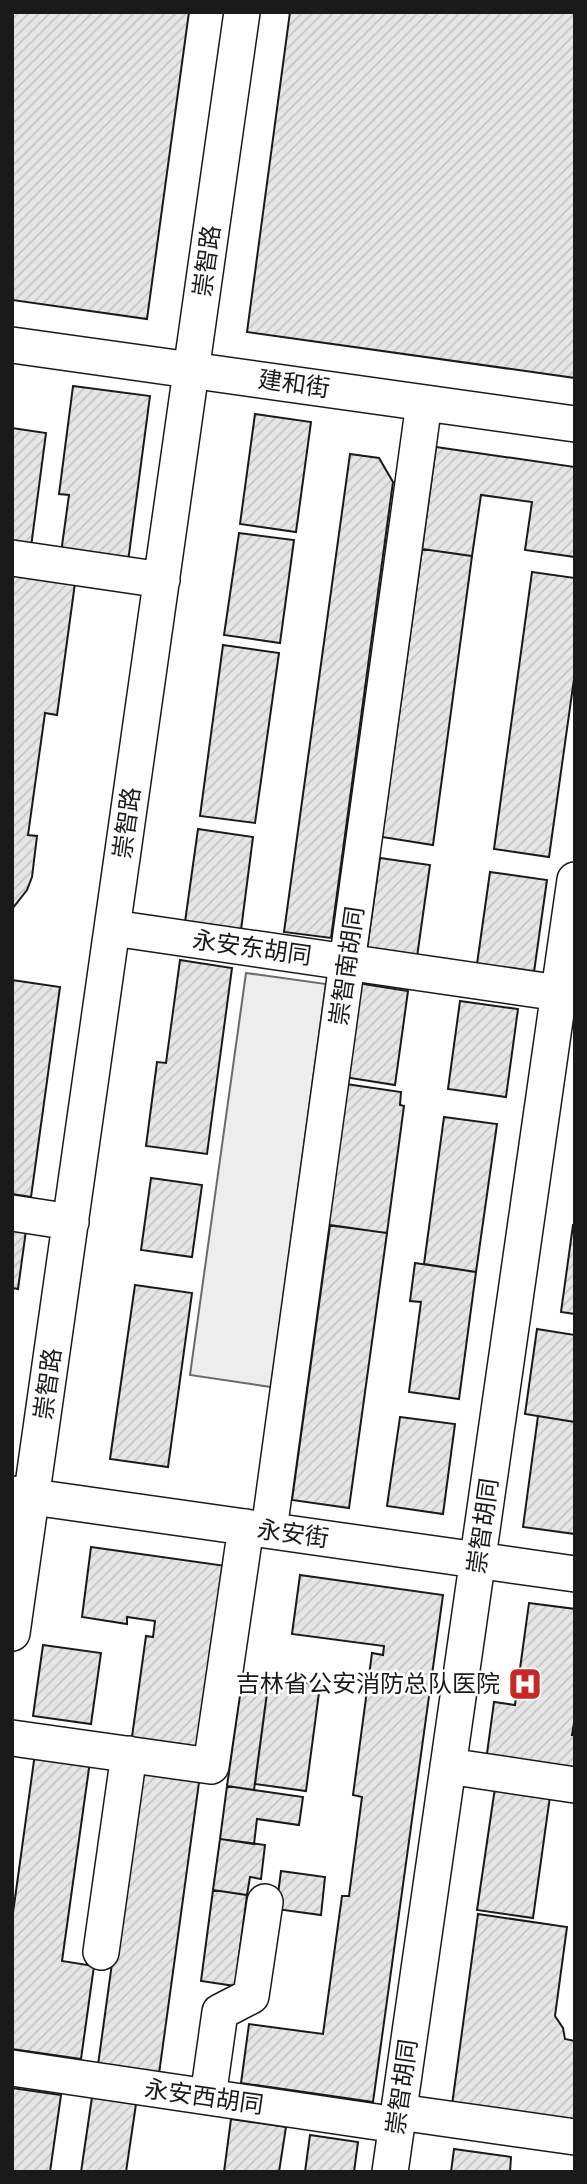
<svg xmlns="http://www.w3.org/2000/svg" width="587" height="2184" viewBox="0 0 587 2184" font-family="'Work Sans','Noto Sans SC',sans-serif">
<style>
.parking{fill:#ededed;stroke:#6a6a6a;stroke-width:2}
.building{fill:url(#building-hatch);stroke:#1a1a1a;stroke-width:2}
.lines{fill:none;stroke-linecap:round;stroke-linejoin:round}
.minor-casing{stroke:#1a1a1a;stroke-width:38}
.minor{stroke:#fff;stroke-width:35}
.labels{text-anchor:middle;stroke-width:5;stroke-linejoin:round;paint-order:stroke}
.street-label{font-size:24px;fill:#1a1a1a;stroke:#fff}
.poi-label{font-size:24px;fill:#1a1a1a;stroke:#fff;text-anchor:end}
</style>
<defs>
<pattern id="building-hatch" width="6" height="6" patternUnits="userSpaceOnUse" patternTransform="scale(1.75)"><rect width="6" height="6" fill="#e6e6e6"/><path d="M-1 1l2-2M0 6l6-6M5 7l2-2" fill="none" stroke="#c5c5c5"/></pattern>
</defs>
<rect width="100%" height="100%" fill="#fff"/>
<path class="parking" d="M246,973l80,11 -55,403 -81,-12z"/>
<path class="building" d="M12,12h177l-42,307 -135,-19z
M290,12h285v366l-328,-46z
M73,386l77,10 -22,166 -67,-9 8,-58 -10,-1z
M255,414l56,8 -15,110 -56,-8z
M12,428l34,5 -15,114 -19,-3z
M436,447l139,20v90l-50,-7 7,-48 -51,-7 -9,61 -50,-7z
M350,454l29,4 14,24 -62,456 -47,-6z
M239,533l55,7 -14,103 -56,-8z
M422,549l50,7 -39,289 -51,-8z
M532,572l43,6v94l-26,185 -55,-8z
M12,575l63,8 -18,132 -12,-2 -17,122 9,1 -5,41 -5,13 -15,19z
M223,645l56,8 -24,170 -55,-7z
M198,829l55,8 -12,93 -56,-8z
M380,858l50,7 -14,99 -50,-8z
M490,872l57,8 -14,99 -57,-8z
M180,960l52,8 -25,186 -61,-8 11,-84 9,1z
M12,980l48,7 -29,210 -19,-3z
M357,983l51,8 -13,94 -51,-8z
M460,1001l58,8 -12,88 -58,-8z
M346,1084l55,8 -1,13 4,1 -17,127 -61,-8z
M444,1117l53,7 -21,148 -52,-8z
M151,1178l51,7 -10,72 -51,-7z
M12,1221l15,2 -9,66 -6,-1z
M330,1225l57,8 -38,275 -57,-8z
M573,1225h2v89l-14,-2z
M415,1263l61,9 -17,127 -50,-7 12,-90 -11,-1z
M135,1285l57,8 -24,174 -58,-8z
M537,1329l38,6v87l-50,-8z
M538,1416l37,6v112l-52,-7z
M400,1417l55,7 -12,90 -56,-8z
M91,1547l135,19 -25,188 -70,-10 15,-108 7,1 2,-16 -28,-4v7l-45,-7z
M300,1575l143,20 -70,507 -132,-19 8,-59 74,10 19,-138h7l13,-99 -9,-2 19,-142 11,2 1,-9 -92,-12z
M529,1603l46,6v108l-3,18h3v39l-89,-13 8,-59 21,3z
M43,1645l58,8 -10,71 -58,-8z
M243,1674l26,4 -15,112 -27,-4z
M269,1678l51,7 -14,106 -51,-7z
M36,1746l55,8 -29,207 32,5 -13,93 -69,-10v-129z
M139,1767l61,8 -41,299 -61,-9z
M496,1781l55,8 -18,129 -56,-8z
M227,1786l76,11 -4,28 -42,-6 -3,25 -34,-5z
M220,1839l45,6 -4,34 -11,-2 -3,18 -34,-5z
M281,1871l44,6 -4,38 -45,-6z
M213,1890l34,5 -12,91 -34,-5z
M478,1914l89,13 -12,89 8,12 2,11 10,2v81l-123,-17z
M12,2088l49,7 -11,77h-38z
M92,2097l44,7 -10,68h-45z
M231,2119l55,8 -7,45h-55z
M310,2135l48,7 -4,30h-49z
M454,2149l57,8 -1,15h-59z"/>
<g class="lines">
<defs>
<path id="minor" d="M12,345l563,79
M12,558l150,22
M113,928l446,65
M12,1213l59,9
M12,1494l563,80
M269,1530l155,-1127
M12,1633l230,-1621
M12,1738l199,28 35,-239
M448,1766l127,19
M101,1952l28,-198
M12,2068l385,57
M208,2097l12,-85 31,-16 14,-94
M399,2112l176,25
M390,2172l185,-1292"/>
</defs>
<use href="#minor" class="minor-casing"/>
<use href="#minor" class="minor"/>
</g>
<defs>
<symbol id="hospital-square" viewBox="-11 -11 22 22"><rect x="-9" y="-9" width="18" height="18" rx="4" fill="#c62828" stroke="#fff"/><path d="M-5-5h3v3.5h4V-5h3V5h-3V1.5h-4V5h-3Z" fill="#fff"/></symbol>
</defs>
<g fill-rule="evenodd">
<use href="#hospital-square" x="506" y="1665" width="38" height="38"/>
</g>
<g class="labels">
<g class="street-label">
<text transform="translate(207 261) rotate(-82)" y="8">崇智路</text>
<text transform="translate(294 384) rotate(8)" y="8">建和街</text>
<text transform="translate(127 823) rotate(-82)" y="8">崇智路</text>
<text transform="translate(252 948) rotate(8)" y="8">永安东胡同</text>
<text transform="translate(347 966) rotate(-82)" y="8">崇智南胡同</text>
<text transform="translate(48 1384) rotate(-82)" y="8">崇智路</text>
<text transform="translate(483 1526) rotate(-82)" y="8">崇智胡同</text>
<text transform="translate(293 1534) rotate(8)" y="8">永安街</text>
<text transform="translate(402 2087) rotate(-82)" y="8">崇智胡同</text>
<text transform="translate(204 2097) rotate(8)" y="8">永安西胡同</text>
</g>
<g class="poi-label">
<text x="500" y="1692">吉林省公安消防总队医院</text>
</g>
</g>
<rect width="587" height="2184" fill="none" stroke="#1a1a1a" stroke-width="28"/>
</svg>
